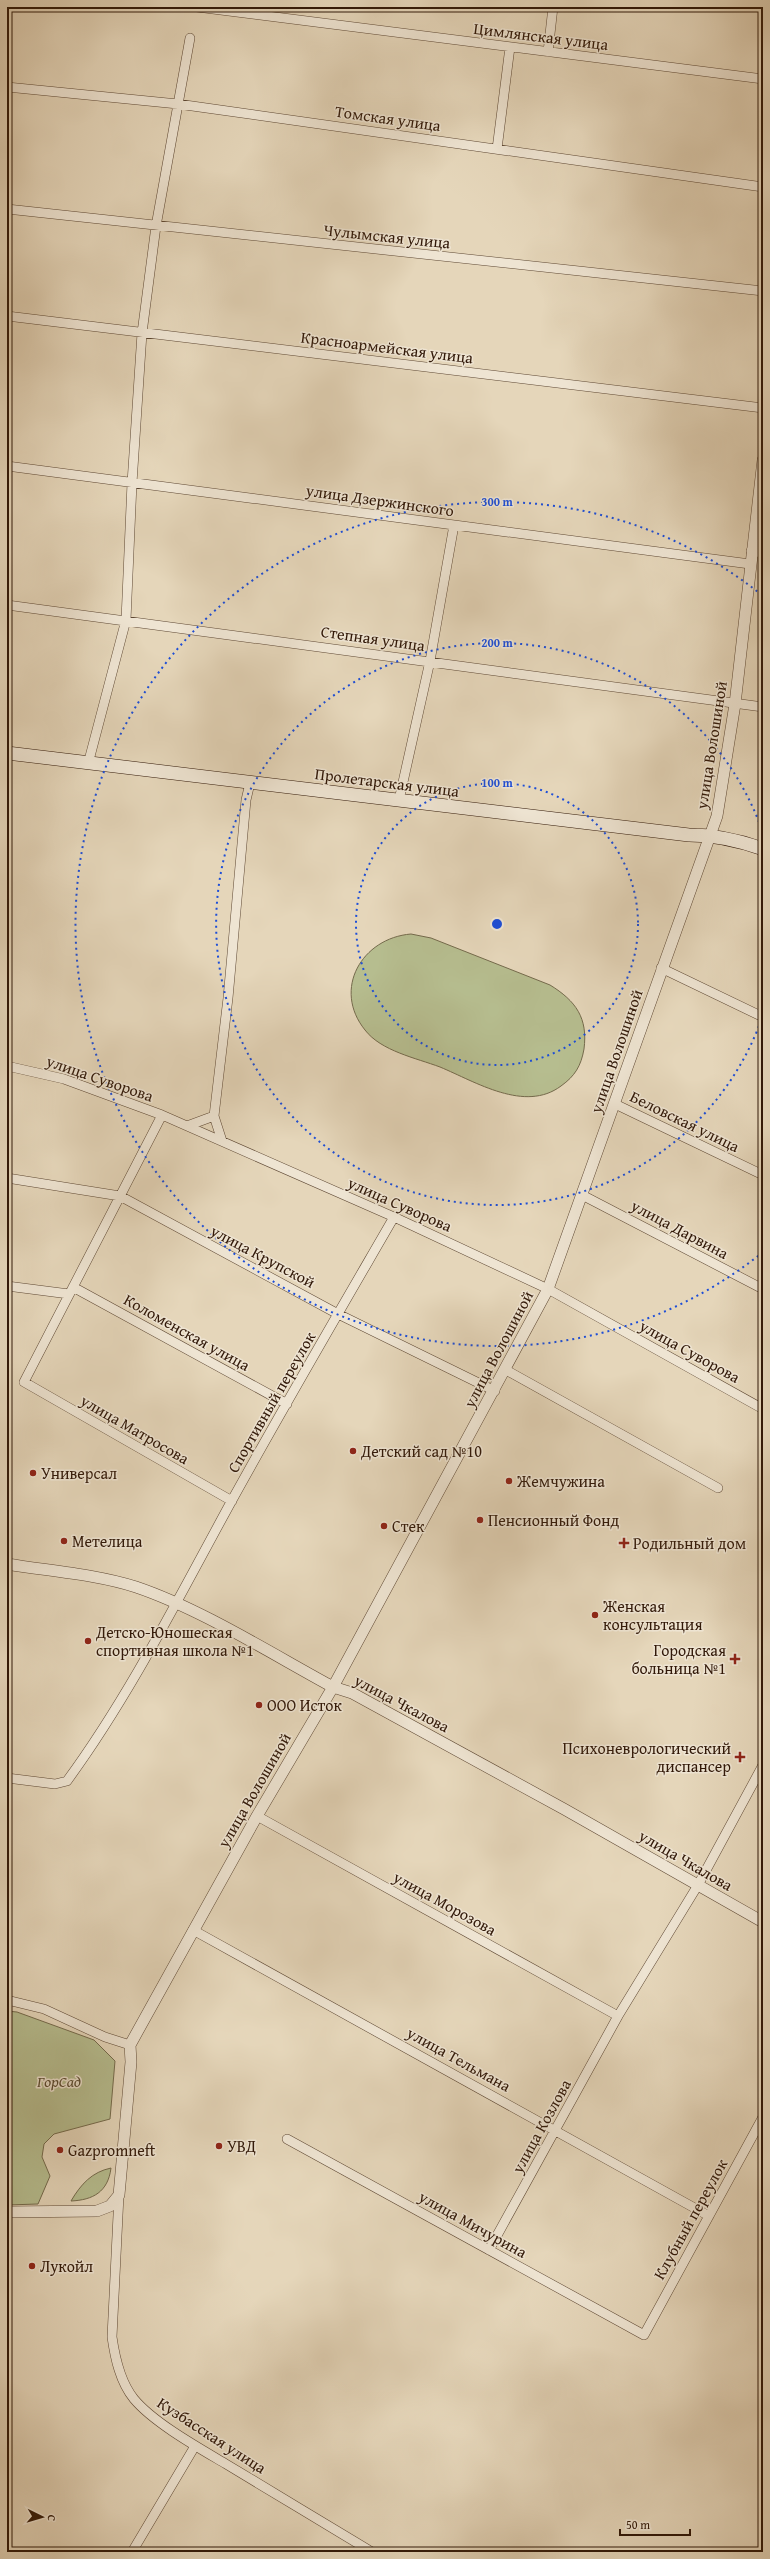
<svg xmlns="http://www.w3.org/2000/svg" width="770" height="2559" viewBox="0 0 770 2559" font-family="'Gentium Book Plus',serif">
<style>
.green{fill:#b6bd8f;stroke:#746a4c}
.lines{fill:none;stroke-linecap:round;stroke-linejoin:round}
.minor-casing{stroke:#5e4834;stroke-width:10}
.tertiary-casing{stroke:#5e4834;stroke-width:12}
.secondary-casing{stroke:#311808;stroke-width:14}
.minor{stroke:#eee4d2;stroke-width:9}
.tertiary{stroke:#eee4d2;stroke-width:11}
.secondary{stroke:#eee4d2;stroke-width:13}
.ring{fill:none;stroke:#1d4ed8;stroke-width:2;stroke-dasharray:2 4}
.poi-dot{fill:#8f2418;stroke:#eee4d2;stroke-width:1.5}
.labels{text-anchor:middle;stroke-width:3;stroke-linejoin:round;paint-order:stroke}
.street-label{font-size:16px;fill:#311808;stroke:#eee4d2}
.poi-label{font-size:16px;fill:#311808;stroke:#eee4d2;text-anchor:start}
.park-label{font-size:16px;font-style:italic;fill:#594a30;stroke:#eee4d2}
.centre{fill:#1d4ed8;stroke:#eee4d2;stroke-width:2}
.ring-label{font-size:12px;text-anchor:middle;font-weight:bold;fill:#1d4ed8;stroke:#eee4d2;stroke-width:3;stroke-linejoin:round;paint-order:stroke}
</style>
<rect width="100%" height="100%" fill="#e5d6ba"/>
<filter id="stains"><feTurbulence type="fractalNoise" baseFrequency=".005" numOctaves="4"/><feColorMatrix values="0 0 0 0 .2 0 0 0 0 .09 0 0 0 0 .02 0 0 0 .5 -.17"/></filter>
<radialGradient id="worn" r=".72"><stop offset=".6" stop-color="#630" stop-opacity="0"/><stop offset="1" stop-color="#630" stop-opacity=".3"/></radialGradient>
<path class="green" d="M411,934l20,4 119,47c26,16 38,33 34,64 -3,17 -9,27 -23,37 -36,27 -85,-4 -121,-19 -24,-9 -59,-16 -75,-37 -33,-41 -3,-92 46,-96z
M7,2011l10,1 77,28 21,21 -5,58 -56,15 -10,10 -2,13 8,19 -12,28 -31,1z
M111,2168c-3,24 -18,32 -40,33 10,-17 21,-29 40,-33z"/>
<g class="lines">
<defs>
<path id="minor" d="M197,7l566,72
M548,52l5,-45
M7,87l171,17 585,83
M497,149l13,-102
M7,209l756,82
M7,316l756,92
M7,466l743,98
M751,551l12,2
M7,605l756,102
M88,764l38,-144 6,-137 10,-150 14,-107 34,-188
M399,800l31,-139 24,-136
M661,968l102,49
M7,1066l57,13 98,36 232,102 154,72 215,120
M615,1104l148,71
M162,1115l-138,267 208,119
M187,1126l27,-10
M222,1141l-8,-25 14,-118 18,-198 4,-17
M7,1178l113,18 218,118 157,77
M582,1195l181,94
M7,1286l62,8
M73,1287l214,117
M506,1370l212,118
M7,1778l48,6 12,-3c63,-86 113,-186 164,-279 53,-96 108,-190 163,-285
M257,1816l361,200
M193,1930l516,286
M7,2000l37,9 61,28 25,8
M287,2139l357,196 119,-218
M119,2195l-7,142c3,21 8,45 22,62 20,24 65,49 92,65 49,29 97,59 146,88
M489,2250l129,-234 80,-131 65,-120
M132,2552l63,-106"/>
<path id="tertiary" d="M7,1564c42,7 88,10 129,23 65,22 136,67 197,100l19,6 212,116 199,113
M7,2212l90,-1 13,-5 9,-11 12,-133 -1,-17 127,-229 76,-129 215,-398 169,-473 18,-112 28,-244"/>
<path id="secondary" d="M7,753l682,82c27,0 49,5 74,14"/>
</defs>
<use href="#minor" class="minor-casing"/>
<use href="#tertiary" class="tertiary-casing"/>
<use href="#secondary" class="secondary-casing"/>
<use href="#minor" class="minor"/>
<use href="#tertiary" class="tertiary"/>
<use href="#secondary" class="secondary"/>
</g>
<g class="ring">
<circle cx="497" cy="924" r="141"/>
<path d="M763 1015A281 281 0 1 1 763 833"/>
<path d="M763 1252A422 422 0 1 1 763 596"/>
</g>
<g class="poi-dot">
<circle cx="353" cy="1451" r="4"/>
<circle cx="33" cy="1473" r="4"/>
<circle cx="509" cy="1481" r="4"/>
<circle cx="480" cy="1520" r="4"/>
<circle cx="384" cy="1526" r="4"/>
<circle cx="64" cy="1541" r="4"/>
<path d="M622 1537h4v4h4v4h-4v4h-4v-4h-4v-4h4z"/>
<circle cx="595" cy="1615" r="4"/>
<circle cx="88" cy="1641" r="4"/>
<path d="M733 1653h4v4h4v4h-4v4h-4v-4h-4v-4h4z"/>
<circle cx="259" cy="1705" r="4"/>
<path d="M738 1751h4v4h4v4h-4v4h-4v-4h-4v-4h4z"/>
<circle cx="219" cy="2146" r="4"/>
<circle cx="60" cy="2150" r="4"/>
<circle cx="32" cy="2266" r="4"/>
</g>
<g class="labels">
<g class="street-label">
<text transform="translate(541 36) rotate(7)" y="6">Цимлянская улица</text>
<text transform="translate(388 118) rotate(8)" y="6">Томская улица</text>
<text transform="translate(387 236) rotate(6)" y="6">Чулымская улица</text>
<text transform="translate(387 347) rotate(7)" y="6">Красноармейская улица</text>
<text transform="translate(380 500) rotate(8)" y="6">улица Дзержинского</text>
<text transform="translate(373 638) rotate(8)" y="6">Степная улица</text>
<text transform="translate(711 745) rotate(-81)" y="6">улица Волошиной</text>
<text transform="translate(387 782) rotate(7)" y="6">Пролетарская улица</text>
<text transform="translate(616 1051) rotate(-71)" y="6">улица Волошиной</text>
<text transform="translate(100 1078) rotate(19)" y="6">улица Суворова</text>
<text transform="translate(685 1121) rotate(26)" y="6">Беловская улица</text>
<text transform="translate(400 1204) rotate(24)" y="6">улица Суворова</text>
<text transform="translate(680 1229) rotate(28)" y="6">улица Дарвина</text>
<text transform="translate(263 1256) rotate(28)" y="6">улица Крупской</text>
<text transform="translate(187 1332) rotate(29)" y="6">Коломенская улица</text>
<text transform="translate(498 1349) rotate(-62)" y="6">улица Волошиной</text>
<text transform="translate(690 1351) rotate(29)" y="6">улица Суворова</text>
<text transform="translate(271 1402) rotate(-60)" y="6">Спортивный переулок</text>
<text transform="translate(135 1429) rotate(30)" y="6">улица Матросова</text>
<text transform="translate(402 1703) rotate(28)" y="6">улица Чкалова</text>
<text transform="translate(254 1790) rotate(-60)" y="6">улица Волошиной</text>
<text transform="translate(686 1860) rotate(30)" y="6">улица Чкалова</text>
<text transform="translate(445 1903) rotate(29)" y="6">улица Морозова</text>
<text transform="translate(459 2059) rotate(29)" y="6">улица Тельмана</text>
<text transform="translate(541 2126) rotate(-61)" y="6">улица Козлова</text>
<text transform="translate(690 2219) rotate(-61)" y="6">Клубный переулок</text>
<text transform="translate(473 2224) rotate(29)" y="6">улица Мичурина</text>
<text transform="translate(212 2435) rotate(33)" y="6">Кузбасская улица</text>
</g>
<g class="poi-label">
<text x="361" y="1457">Детский сад №10</text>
<text x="41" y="1479">Универсал</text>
<text x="517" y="1487">Жемчужина</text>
<text x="488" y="1526">Пенсионный Фонд</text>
<text x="392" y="1532">Стек</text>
<text x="72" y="1547">Метелица</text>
<text x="633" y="1549">Родильный дом</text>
<text x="603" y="1612">Женская<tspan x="603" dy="18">консультация</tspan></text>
<text x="96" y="1638">Детско-Юношеская<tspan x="96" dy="18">спортивная школа №1</tspan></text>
<text x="726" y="1656" text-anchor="end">Городская<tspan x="726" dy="18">больница №1</tspan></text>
<text x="267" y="1711">ООО Исток</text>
<text x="731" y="1754" text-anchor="end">Психоневрологический<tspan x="731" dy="18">диспансер</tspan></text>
<text x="227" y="2152">УВД</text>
<text x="68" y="2156">Gazpromneft</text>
<text x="40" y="2272">Лукойл</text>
</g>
<g class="park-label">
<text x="59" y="2087">ГорСад</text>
</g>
</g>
<circle cx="497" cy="924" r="6" class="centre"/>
<g class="ring-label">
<text x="497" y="506">300 m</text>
<text x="497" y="647">200 m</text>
<text x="497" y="787">100 m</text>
</g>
<rect width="770" height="2559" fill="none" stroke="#e5d6ba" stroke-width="24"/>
<rect x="8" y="8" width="754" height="2543" fill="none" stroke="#311808" stroke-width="2"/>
<rect x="12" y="12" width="746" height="2535" fill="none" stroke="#311808"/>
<g transform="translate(42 2517) rotate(95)" stroke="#eee4d2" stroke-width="3" paint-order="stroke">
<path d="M0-3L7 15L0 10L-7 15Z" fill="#311808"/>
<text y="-6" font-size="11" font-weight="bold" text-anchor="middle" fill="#311808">С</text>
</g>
<path d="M620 2529v6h70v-6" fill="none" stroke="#311808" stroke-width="2"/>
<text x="626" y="2529" font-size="12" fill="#311808" stroke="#eee4d2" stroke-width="3" paint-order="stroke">50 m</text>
<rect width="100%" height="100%" filter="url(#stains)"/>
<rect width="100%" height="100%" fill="url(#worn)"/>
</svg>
